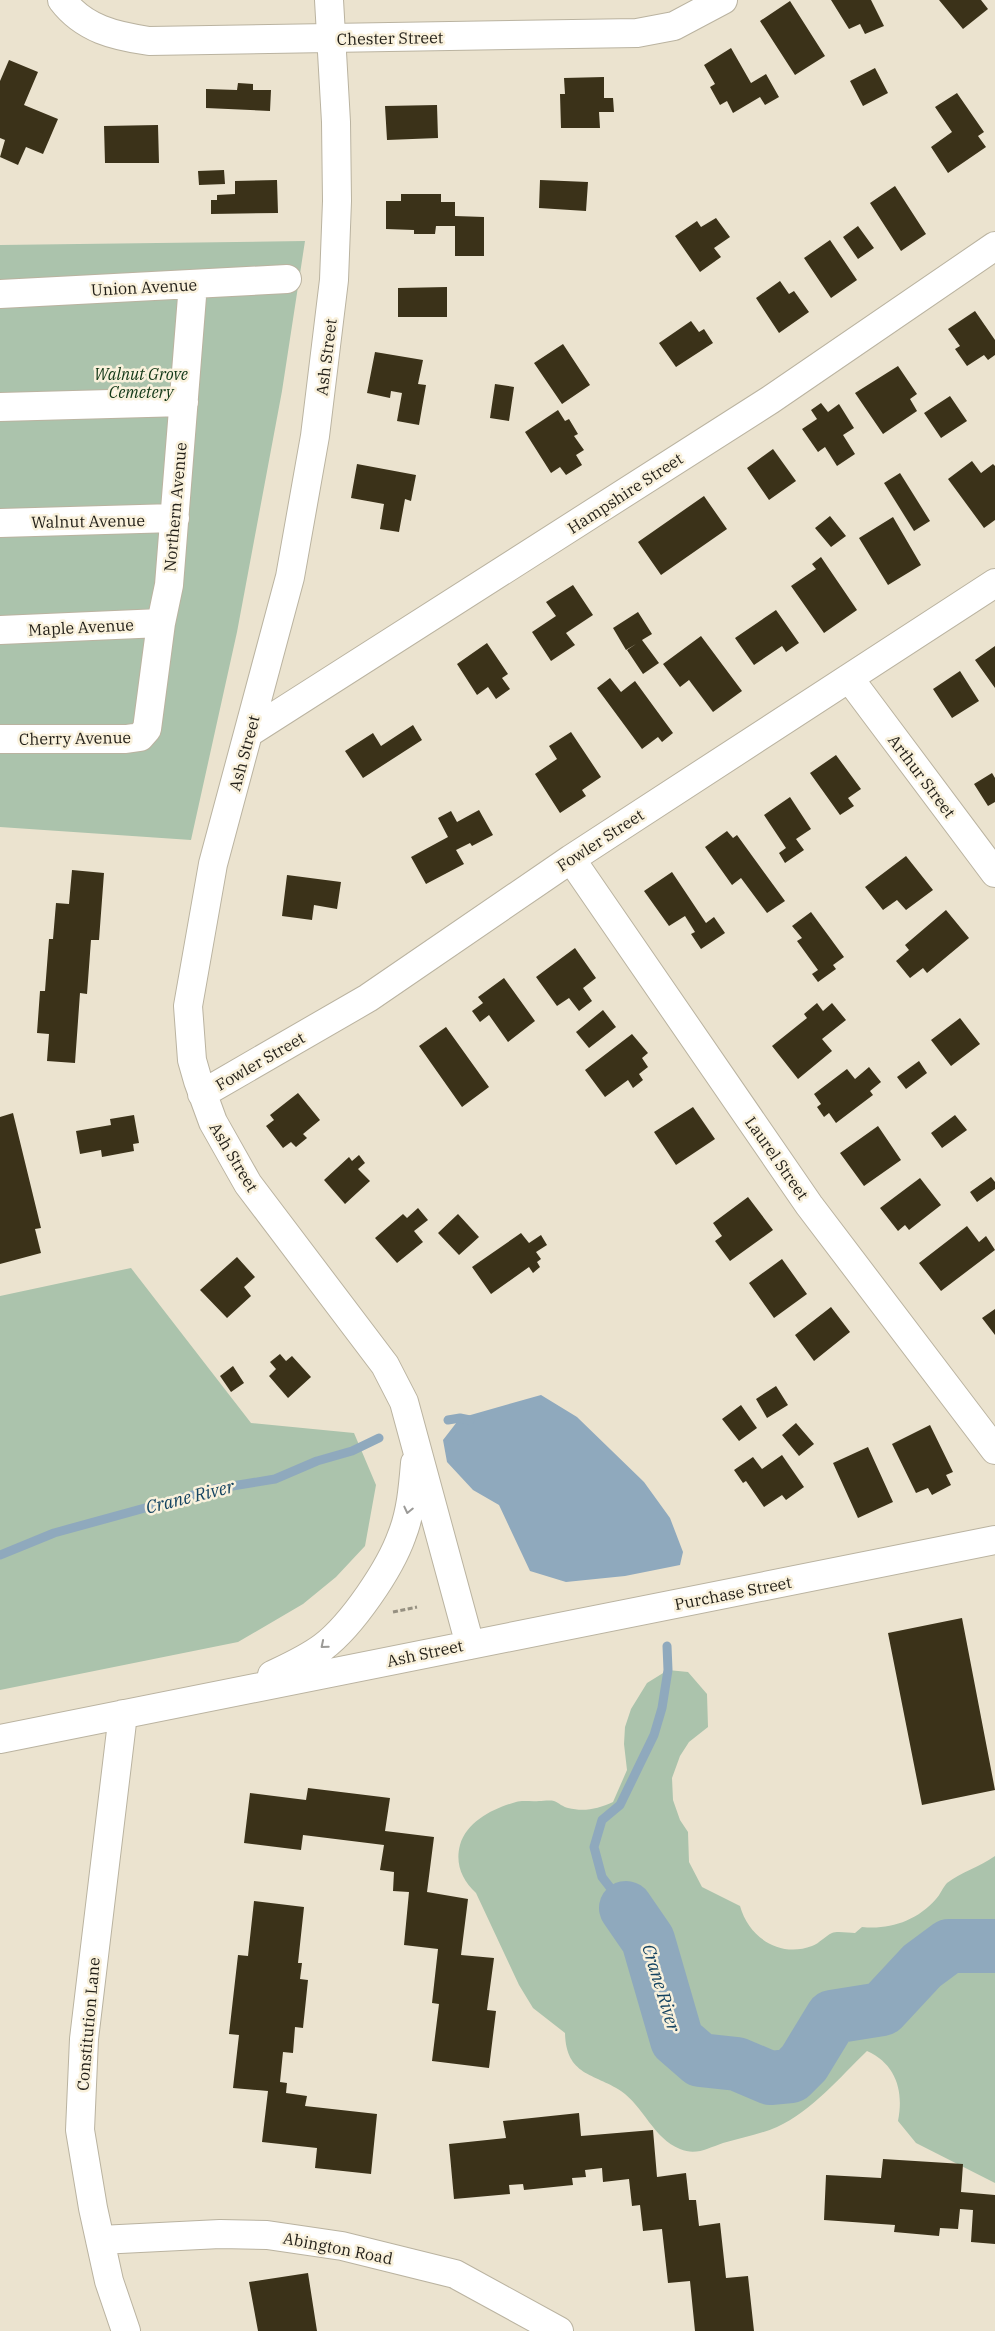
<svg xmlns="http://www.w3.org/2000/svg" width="995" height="2331" viewBox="0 0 995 2331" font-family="'IBM Plex Serif',serif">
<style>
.green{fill:#abc3ac}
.water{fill:#8fa9bd}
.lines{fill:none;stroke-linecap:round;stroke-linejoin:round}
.stream{stroke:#8fa9bd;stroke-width:9}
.river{stroke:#8fa9bd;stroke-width:54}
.building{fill:#3b3219}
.minor-casing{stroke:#bab3a0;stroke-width:30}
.path{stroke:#969081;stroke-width:3;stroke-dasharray:5 2.5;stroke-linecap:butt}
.minor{stroke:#fff;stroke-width:28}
.oneway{stroke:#9b9a97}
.labels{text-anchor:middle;stroke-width:5;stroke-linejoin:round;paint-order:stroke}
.street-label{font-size:16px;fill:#211e17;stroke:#f9f1dc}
.park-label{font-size:16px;font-style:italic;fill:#103615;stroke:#f9f1dc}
.water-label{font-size:18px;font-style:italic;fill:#144361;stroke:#f9f1dc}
</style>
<rect width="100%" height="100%" fill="#ebe3cf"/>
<path class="green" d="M305,241l-23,150 -45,241 -46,208 -191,-13v-582z
M131,1268l120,155 103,10 22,52 -11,61 -29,31 -33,27 -65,38 -238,48v-394z
M668,1670l20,2 19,22 1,33 -19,15 -9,14 -8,22 1,22 7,20 8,12 1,30 13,25 38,19c9,32 40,52 72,40 8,-3 13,-10 20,-13 5,-2 17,0 23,0l7,-6c27,3 55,-6 74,-28 4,-4 7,-12 11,-16 14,-11 33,-16 48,-27v327l-79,-40 -18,-22c6,-30 -2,-57 -31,-70 -27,26 -55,60 -90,76 -16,7 -36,11 -54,16 -15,5 -27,13 -43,6 -26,-10 -37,-43 -59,-58 -27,-18 -55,-15 -56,-58l-32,-25 -14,-23 -43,-92c-14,-13 -21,-29 -16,-48 7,-24 34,-37 56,-43 7,-2 15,0 23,-1 4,0 11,-1 15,0 5,2 9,6 14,7 16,4 30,1 45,-6l14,-32 -3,-26 1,-17 6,-18 16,-26z"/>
<path class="water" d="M541,1395l36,22 67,65 26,36 13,34 -3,13 -55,11 -59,6 -36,-11 -31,-66 -26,-15 -26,-28 -4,-22 17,-22z"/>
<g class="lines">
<path class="stream" d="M448,1420l12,-2 10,2
M0,1555l54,-22 160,-44 61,-10 42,-18 35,-10 27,-13
M626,1908l-24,-31 -8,-30 8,-27 18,-15 34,-70 8,-27 6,-38 -1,-24"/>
<path class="river" d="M626,1908l22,32 29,100 23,20 37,4 33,14 21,-2 13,-13 28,-46 50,-8 40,-43 27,-20h46"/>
</g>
<path class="building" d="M831,0h40l13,26 -19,8 -5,-10 -11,5z
M939,0h42l7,9 -25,20z
M790,1l35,55 -30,19 -35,-54z
M731,48l20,35 15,-9 13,23 -14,8 -5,-8 -27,16 -6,-12 -7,4 -10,-18 5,-3 -11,-19z
M9,60l29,12 -14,33 34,14 -15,35 -17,-7 -8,18 -18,-8 5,-17 -5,-2v-57z
M875,68l13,25 -25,13 -13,-25z
M604,77v21h9l1,14h-15l1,16h-39l-1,-34h5l-1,-16z
M238,83l15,1v6h18l-1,21 -64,-3v-19l31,1z
M957,93l27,39 -6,4 8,11 -38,26 -17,-26 21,-15 -17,-25z
M437,105l1,33 -51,2 -2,-34z
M158,125l1,38h-54l-1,-37z
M224,170l1,14 -26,1 -1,-14z
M277,180l1,33 -67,1v-14h6v-5l18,-1v-13z
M540,180l48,2 -2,29 -47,-3z
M895,186l31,48 -25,17 -31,-48z
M401,194h40v8h14v14l29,1v39h-29v-30h-19l-1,8h-21v-4l-28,-1v-28h15z
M716,218l14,19 -16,11 7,9 -21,15 -25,-36 22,-15 4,6z
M858,226l16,22 -16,11 -15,-22z
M830,240l27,40 -26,18 -27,-40z
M780,281l9,13 5,-3 15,21 -30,21 -23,-35z
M447,287v30h-49v-29z
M975,311l20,29v15l-7,5 -4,-5 -17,11 -12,-17 5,-3 -12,-17z
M691,321l8,11 5,-3 9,14 -37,24 -17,-24z
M563,344l27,41 -28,19 -28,-41z
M375,352l48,8 -5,24 8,1 -7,40 -22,-4 5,-28 -11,-2 -1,7 -23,-5z
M898,366l19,28 -7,5 7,12 -34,23 -28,-41z
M495,384l19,3 -5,34 -19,-3z
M950,396l17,25 -26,17 -17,-25z
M821,403l7,9 11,-8 15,24 -11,7 12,19 -18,12 -12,-19 -7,5 -16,-23 15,-10 -6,-9z
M558,410l7,11 4,-2 9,15 -4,2 10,14 -8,5 6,10 -16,10 -6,-8 -9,6 -26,-41z
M773,449l23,32 -27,19 -22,-32z
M972,461l9,12 12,-9 2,2v54l-11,8 -36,-49z
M357,464l59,11 -5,26 -6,-2 -6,33 -19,-3 4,-25 -33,-6z
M900,473l30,48 -16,10 -30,-48z
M704,496l23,33 -66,46 -23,-33z
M830,516l16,20 -15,11 -16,-19z
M893,517l28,48 -33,20 -29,-47z
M821,557l36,53 -33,23 -33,-47 25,-17 -4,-5z
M573,585l20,30 -27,18 9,12 -24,16 -19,-29 24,-16 -10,-14z
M776,610l23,33 -13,9 -4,-6 -28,19 -19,-27z
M638,612l14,22 -10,6 17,23 -16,11 -16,-24 9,-6 -10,6 -13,-22z
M701,636l41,55 -29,21 -24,-32 -9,7 -17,-23z
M487,643l21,31 -6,4 8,11 -14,10 -8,-12 -11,8 -20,-31z
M995,646v42l-20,-28z
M960,671l19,30 -27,17 -19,-29z
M610,678l11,14 14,-11 38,52 -11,9 -4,-5 -16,12 -45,-61z
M413,725l9,15 -59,38 -18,-27 28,-18 8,13z
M571,732l30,45 -19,13 4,6 -26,17 -25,-39 22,-15 -8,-13z
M836,755l25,34 -13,9 6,8 -14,9 -30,-42z
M992,773l3,5v24l-7,4 -14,-22z
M790,797l21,32 -15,10 8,11 -19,13 -6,-10 7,-5 -22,-33z
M479,810l14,25 -21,11 -2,-3 -14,7 8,14 -38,20 -15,-27 37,-20 -10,-19 13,-7 6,11z
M727,831l6,7 4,-3 48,66 -18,12 -26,-35 -9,7 -27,-38z
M906,856l27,34 -27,20 -9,-10 -14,10 -18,-23z
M72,870l32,3 -5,67h-8l-4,54 -7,-1 -5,70 -28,-2 2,-27 -12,-1 3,-42h5l4,-52h4l3,-36 13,1z
M672,872l34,51 8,-6 11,16 -24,16 -10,-15 4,-2 -10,-16 -16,10 -25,-35z
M287,875l54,7 -4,27 -23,-4 -2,15 -30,-4z
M946,910l23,28 -42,35 -4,-5 -13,10 -14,-17 13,-11 -4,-5z
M811,912l33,45 -11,8 3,4 -18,13 -6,-8 6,-4 -21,-29 5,-3 -10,-12z
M575,948l21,30 -13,10 9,13 -13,10 -10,-13 -12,8 -21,-29z
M504,978l31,43 -27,21 -19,-27 -9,7 -8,-11 11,-8 -5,-6z
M817,1003l6,8 9,-8 14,17 -24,19 10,12 -34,28 -26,-33 35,-28 -3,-4z
M603,1010l13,17 -27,21 -13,-16z
M960,1018l20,26 -29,22 -20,-26z
M446,1027l43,60 -27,20 -43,-61z
M632,1034l16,19 -6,5 6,9 -9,7 4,6 -10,8 -5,-8 -23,17 -20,-27z
M919,1061l8,12 -21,16 -9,-12z
M869,1067l12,15 -11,9 3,4 -37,28 -7,-10 -5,4 -7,-10 4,-3 -7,-10 33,-25 8,10z
M298,1093l22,27 -17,14 4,4 -11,9 -5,-5 -8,6 -17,-22 8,-6 -4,-5z
M693,1107l22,32 -39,26 -22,-33z
M13,1113l28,115 -6,1 6,24 -41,11v-147z
M134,1115l5,28 -6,1 1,7 -32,6 -1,-7 -21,4 -4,-23 35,-6 -1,-6z
M955,1115l12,15 -25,18 -11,-15z
M878,1126l23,34 -37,26 -24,-33z
M359,1155l6,8 -7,6 12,12 -25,23 -21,-24 25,-23 3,4z
M991,1177l4,5v7l-18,13 -7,-10z
M920,1178l21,27 -32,25 -4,-5 -7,6 -18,-23z
M748,1197l25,33 -43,31 -15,-20 7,-5 -9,-13z
M418,1208l10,12 -14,11 9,11 -26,21 -22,-25 28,-24 4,4z
M458,1214l21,23 -20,18 -21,-22z
M967,1226l12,16 7,-6 9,14 -54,41 -22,-28z
M521,1233l8,10 12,-8 6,10 -11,7 5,7 -4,3 3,5 -7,6 -4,-6 -38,27 -19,-27z
M237,1257l18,20 -11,10 7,9 -24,22 -27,-28z
M782,1259l25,35 -33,24 -25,-35z
M831,1307l19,25 -36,29 -19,-26z
M995,1309v26l-13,-17z
M280,1354l6,7 6,-5 19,21 -23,21 -19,-22 7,-7 -6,-7z
M233,1366l11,17 -13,9 -11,-16z
M776,1386l12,19 -21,13 -11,-19z
M741,1405l16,23 -18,13 -17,-22z
M796,1423l18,21 -15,12 -17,-21z
M930,1425l23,47 -7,3 5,10 -19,10 -4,-7 -12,5 -24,-49z
M868,1447l25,55 -35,16 -25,-55z
M782,1455l22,32 -18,13 -4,-5 -18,12 -18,-26 -3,2 -9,-13 19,-13 9,12z
M962,1618l33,172 -73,15 -34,-172z
M308,1788l82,10 -5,33 49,6 -7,55 41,7 -7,56 33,3 -7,52 9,1 -7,57 -57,-7 7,-57 -7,-1 6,-54 -34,-4 5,-53 -16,-1 1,-19 -14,-2 4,-25 -81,-10 -2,15 -57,-7 6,-50 56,7z
M254,1901l50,6 -6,56h4l-2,16 8,1 -5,48 -8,-1 -2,26 -10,-1 -3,30 7,1 -1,10 21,3 -2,10 72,8 -6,60 -56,-6 2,-20 -55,-6 6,-51 -35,-3 6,-53 -10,-1 9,-79 10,1z
M579,2113l2,23 72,-6 4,47 29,-4 3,27h7l3,26 21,-3 6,55 22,-2 6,55h-59l-5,-50 -22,2 -6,-54 -19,2 -3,-26 -8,1 -3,-27 -26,3 -1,-14 -17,2 1,7 -14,1 1,7 -49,5 -1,-6 -14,1 1,9 -56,5 -5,-55 57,-6 -3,-17z
M883,2159l80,5 -2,28 34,3v49l-24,-2 2,-32 -13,-1 -2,20 -18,-1 -1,8 -45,-4 1,-7 -71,-5 2,-45 55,3z
M308,2273l9,58h-59l-9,-49z"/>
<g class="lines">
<defs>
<path id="minor" d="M62,0c22,29 53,36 87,41l488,-8 37,-7 49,-26
M329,0l7,122 1,79 -3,79 -19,156 -25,141 -77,287 -25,142 4,54 6,21 15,41 35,62 137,181 19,37 66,243
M0,294l287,-15
M0,407l184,-5
M0,523l175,-5
M0,630l161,-7
M849,678l146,195
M250,732l520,-332 225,-154
M0,739h126l14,-2 7,-8 14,-106 8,-38 24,-301
M571,859l238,346 186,245
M202,1094l166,-96 203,-139 424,-276
M272,1675c17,-8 35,-16 51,-28 29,-22 67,-78 79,-112 9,-23 11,-48 13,-72
M123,1714l-39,325 -4,91 13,78 16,73 17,50
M0,1739l995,-199
M100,2240l120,-6 47,1 75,11 113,28 104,57"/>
</defs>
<use href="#minor" class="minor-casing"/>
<path class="path" d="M393,1612l24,-5"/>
<use href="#minor" class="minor"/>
</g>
<defs><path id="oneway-chevron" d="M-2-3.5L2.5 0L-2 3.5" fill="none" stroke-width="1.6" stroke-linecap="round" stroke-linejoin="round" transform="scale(1.25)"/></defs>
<g class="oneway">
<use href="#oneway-chevron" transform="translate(408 1510) rotate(103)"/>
<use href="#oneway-chevron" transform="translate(324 1645) rotate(140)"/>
</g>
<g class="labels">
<g class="street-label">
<text transform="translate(390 38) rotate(-1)" y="6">Chester Street</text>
<text transform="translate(144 287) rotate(-3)" y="6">Union Avenue</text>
<text transform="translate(326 357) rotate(-83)" y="6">Ash Street</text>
<text transform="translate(625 493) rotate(-33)" y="6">Hampshire Street</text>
<text transform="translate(175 507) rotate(-85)" y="6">Northern Avenue</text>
<text transform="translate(88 521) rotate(-1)" y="6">Walnut Avenue</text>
<text transform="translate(81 627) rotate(-3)" y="6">Maple Avenue</text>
<text transform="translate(75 738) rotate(-1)" y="6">Cherry Avenue</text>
<text transform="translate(244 753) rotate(-75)" y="6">Ash Street</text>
<text transform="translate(922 776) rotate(53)" y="6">Arthur Street</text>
<text transform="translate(600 840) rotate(-33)" y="6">Fowler Street</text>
<text transform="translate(260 1061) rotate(-30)" y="6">Fowler Street</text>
<text transform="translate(234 1157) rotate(59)" y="6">Ash Street</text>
<text transform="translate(777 1158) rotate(55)" y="6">Laurel Street</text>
<text transform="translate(733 1593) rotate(-11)" y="6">Purchase Street</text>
<text transform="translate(425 1653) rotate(-12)" y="6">Ash Street</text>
<text transform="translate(88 2024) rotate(-85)" y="6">Constitution Lane</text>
<text transform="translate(338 2248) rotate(11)" y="6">Abington Road</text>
</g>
<g class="park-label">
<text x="141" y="380">Walnut Grove<tspan x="141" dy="18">Cemetery</tspan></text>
</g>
<g class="water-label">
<text transform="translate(190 1497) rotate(-14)" y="6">Crane River</text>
<text transform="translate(661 1988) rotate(73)" y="6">Crane River</text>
</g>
</g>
</svg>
